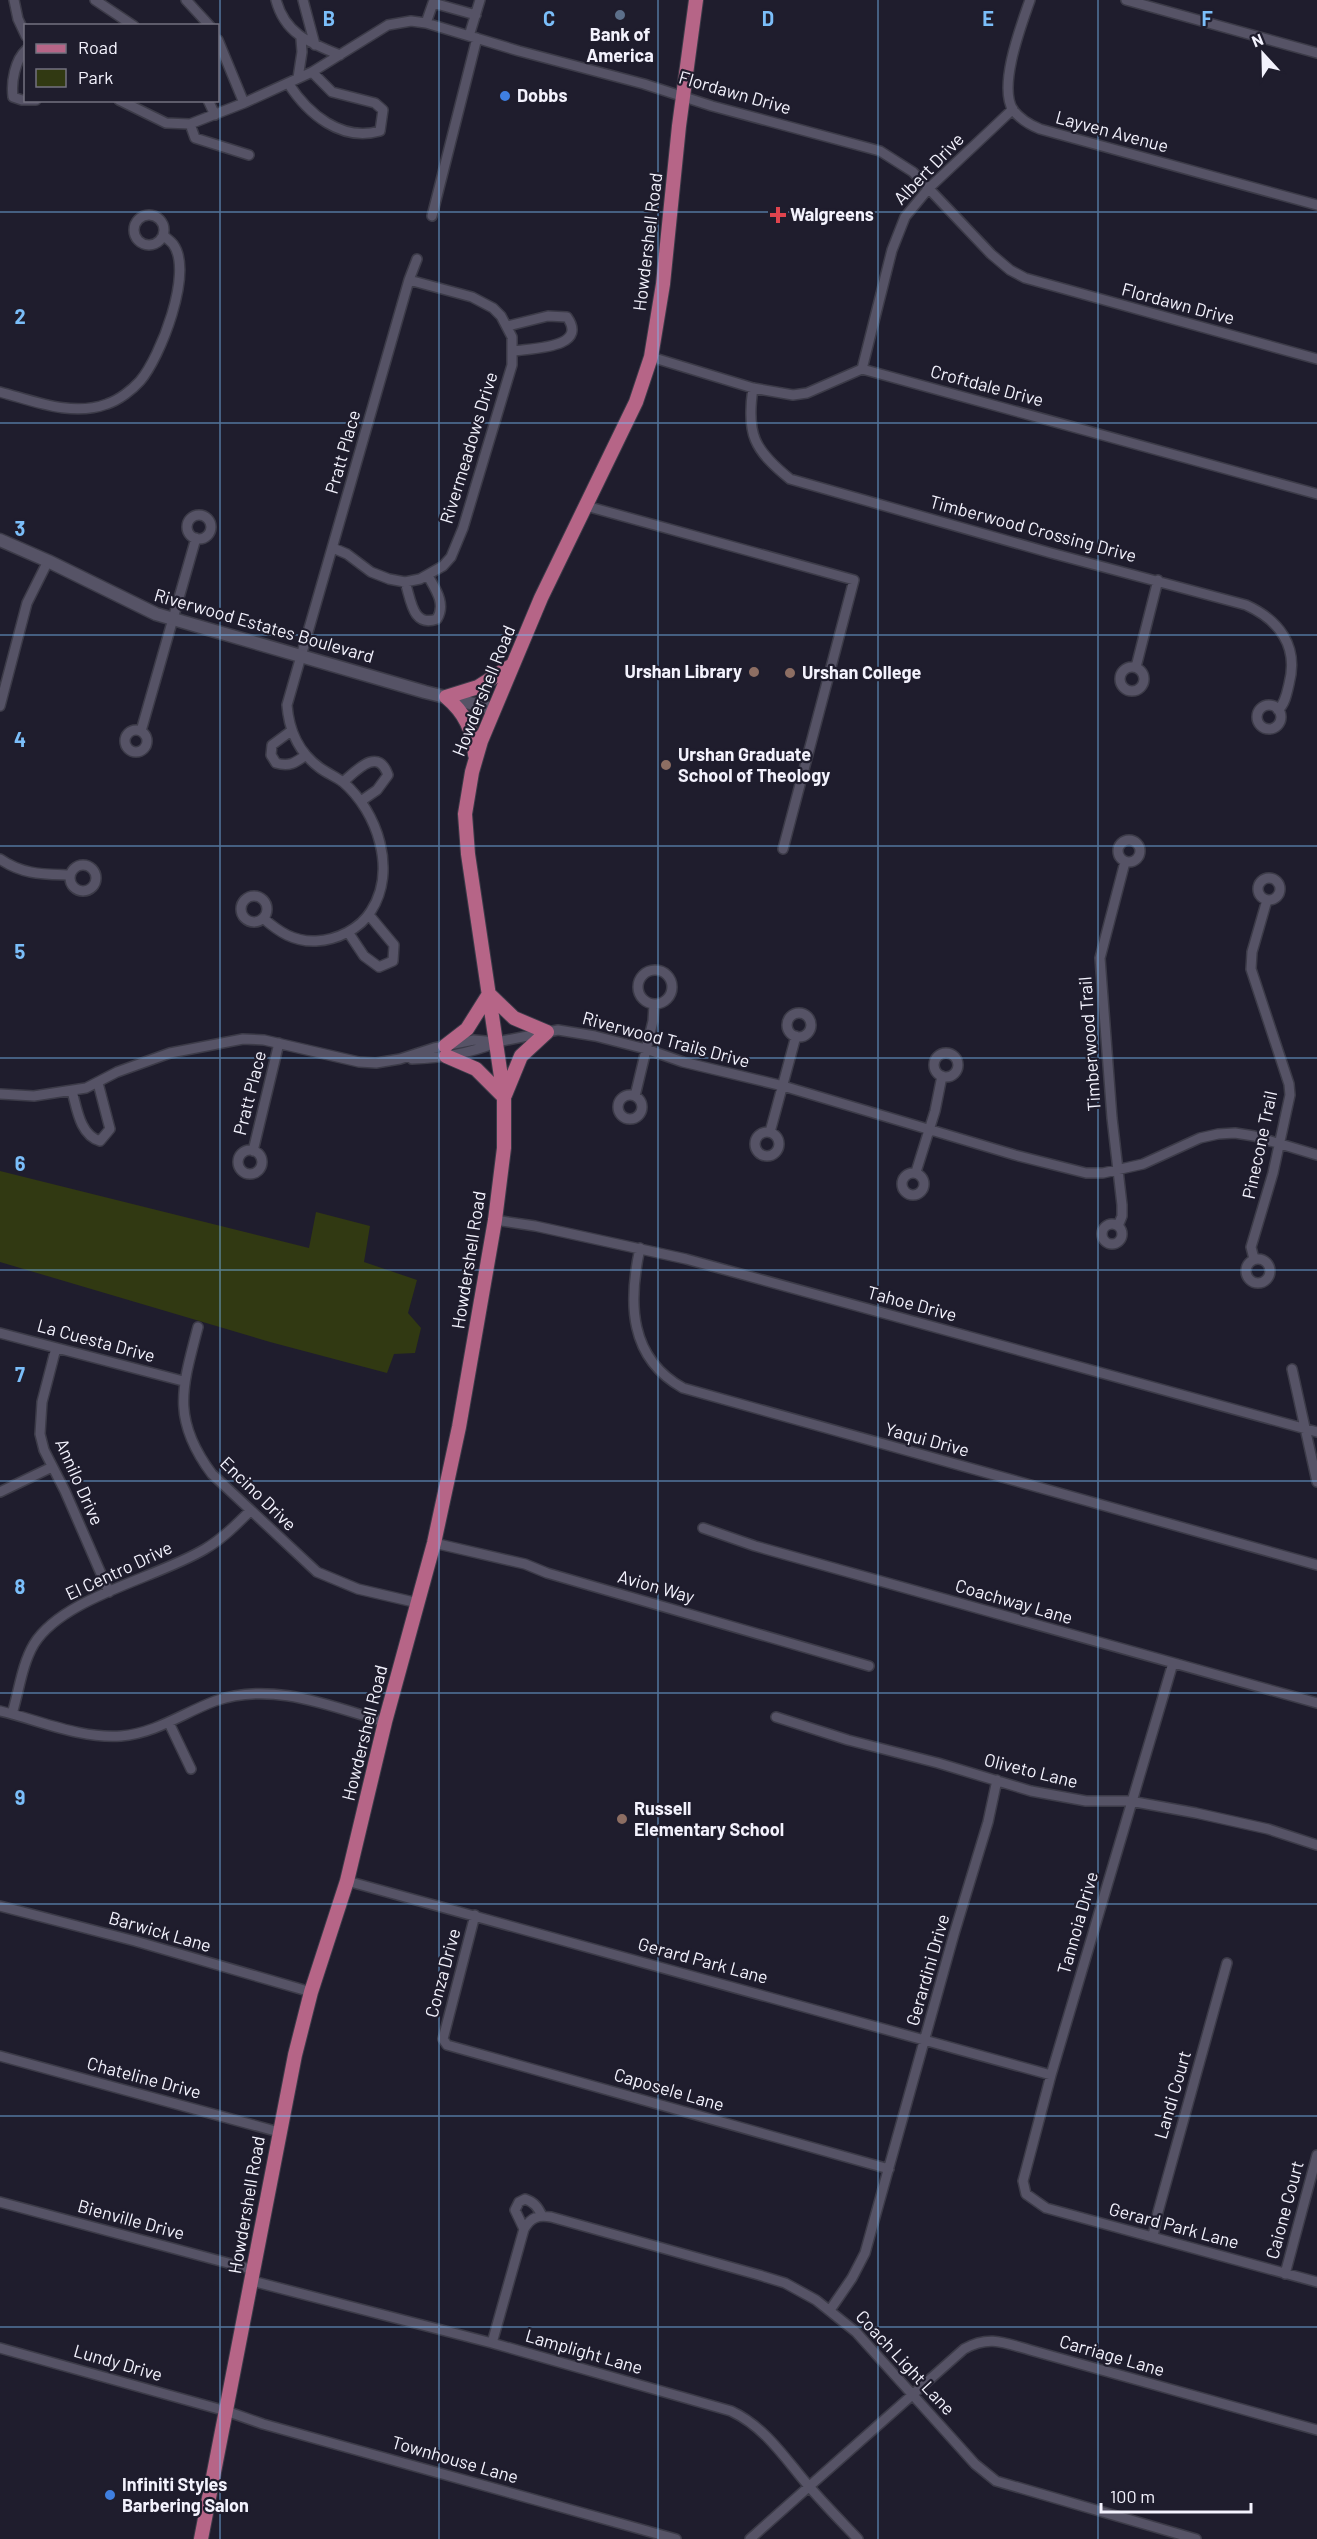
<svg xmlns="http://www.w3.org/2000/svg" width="1317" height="2539" viewBox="0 0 1317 2539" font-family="Barlow,sans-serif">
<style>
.green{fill:#313912}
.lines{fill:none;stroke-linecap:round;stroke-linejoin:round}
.street-casing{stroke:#3c3b48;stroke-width:12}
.secondary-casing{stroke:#3c3b48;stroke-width:15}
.primary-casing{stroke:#3c3b48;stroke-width:16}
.street{stroke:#565366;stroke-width:9}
.secondary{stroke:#565366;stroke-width:12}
.primary{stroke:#b66587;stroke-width:14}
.grid{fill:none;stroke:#7bbef9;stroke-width:1.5;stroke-opacity:0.55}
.service-dot{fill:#5c6f8a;stroke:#1f1d2d;stroke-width:2}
.shop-dot{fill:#3f7fe0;stroke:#1f1d2d;stroke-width:2}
.health-dot{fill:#e0444e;stroke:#1f1d2d;stroke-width:2}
.education-dot{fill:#8d6e63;stroke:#1f1d2d;stroke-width:2}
.labels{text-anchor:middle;stroke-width:4.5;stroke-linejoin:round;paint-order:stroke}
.poi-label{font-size:18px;font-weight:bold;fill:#f3f2fd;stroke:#1f1d2d;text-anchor:start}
.street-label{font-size:18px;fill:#f3f2fd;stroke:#1f1d2d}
.grid-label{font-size:20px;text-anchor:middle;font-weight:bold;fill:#7bbef9;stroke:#1f1d2d;stroke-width:4.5;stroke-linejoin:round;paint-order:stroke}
</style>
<rect width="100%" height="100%" fill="#1f1d2d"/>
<path class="green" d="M0,1171l309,77 7,-36 54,14 -6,36 53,18 -9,33 13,15 -6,25 -21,1 -7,19 -117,-31 -270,-80z"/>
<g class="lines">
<defs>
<path id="street" d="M14,0l4,19 8,17
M95,0l39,26
M186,0l24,26
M276,0c9,34 34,43 64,55
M303,0l12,45
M1030,0c-9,26 -32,86 -17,110 7,9 17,15 27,19l277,76
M1126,0l191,53
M426,23l7,-20 43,12
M469,36l11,-36
M218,40l26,63
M26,50c-11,10 -15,32 -13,47l9,3h14
M298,78l4,-26 -1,-13
M288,83c20,31 53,59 92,48l3,-21 -8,-7 -43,-11 -20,-20
M119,100l47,23 24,1 54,-21 68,-31 76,-47 23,-4 15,2 93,28 125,33 68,22 168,45 33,21 78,82 19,16 15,8 292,81
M208,100l7,15
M190,124l5,14 54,17
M134 230a15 15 0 1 1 30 0a15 15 0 1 1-30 0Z
M432,216l45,-178
M508,326l40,-10 19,1c22,31 -34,31 -53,34
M651,357l102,31 40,7 14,-2 55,-24 455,125
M862,369l30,-119 13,-33 24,-29 84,-79
M753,388c-7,46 1,62 37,91l261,74 195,52c33,15 53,41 43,79 -2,9 -4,20 -11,26
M0,392c34,9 72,25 107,12 12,-4 25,-14 33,-23 20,-23 54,-109 33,-137 -2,-3 -7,-6 -10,-9
M586,506l268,74 -71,269
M187 527a12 12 0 1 1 24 0a12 12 0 1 1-24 0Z
M333,548l14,6 24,18 18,7 16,3 15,-3 23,-13 8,-9 12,-29 49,-163v-28l-11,-21 -8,-8 -21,-11 -63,-17
M405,582c6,17 7,46 32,37 9,-15 -1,-29 -9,-43
M1136,667l22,-87
M1120 679a12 12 0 1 1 24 0a12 12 0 1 1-24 0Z
M1257 717a12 12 0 1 1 24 0a12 12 0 1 1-24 0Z
M0,706l27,-103 21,-42
M125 741a11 11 0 1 1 22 0a11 11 0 1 1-22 0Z
M141,731l55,-193
M291,731l-19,14 -1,10 5,8c13,4 19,0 30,-8
M343,782c13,-11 35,-36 45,-7l-11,15 -16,11
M1118 851a11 11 0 1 1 22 0a11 11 0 1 1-22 0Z
M0,859c23,16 44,15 70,16
M70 878a13 13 0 1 1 26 0a13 13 0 1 1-26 0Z
M1258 889a11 11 0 1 1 22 0a11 11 0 1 1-22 0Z
M241 909a13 13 0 1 1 26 0a13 13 0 1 1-26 0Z
M263,918c16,14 31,24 53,23 21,-1 44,-12 55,-30 26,-40 7,-99 -28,-129 -7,-5 -16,-9 -23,-14 -22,-16 -31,-37 -33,-63l122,-425 8,-21
M348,932l16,24 15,11 14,-6 1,-16 -25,-30
M638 987a17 17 0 1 1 34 0a17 17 0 1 1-34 0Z
M787 1025a12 12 0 1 1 24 0a12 12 0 1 1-24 0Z
M934 1065a12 12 0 1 1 24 0a12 12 0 1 1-24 0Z
M412,1059c28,-1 56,-5 83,-16
M72,1091c5,18 8,44 28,50l10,-12 -12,-46
M0,1094l34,2 52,-8 31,-16 53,-19 73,-14 21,1 95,22 17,1 24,-4 34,-11 40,-8 23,2 61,-12 37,6 51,13 37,13 100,24 232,69 71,18h17l40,-9 57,-26 18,-4 17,-1 19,3 63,19
M618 1107a12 12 0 1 1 24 0a12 12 0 1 1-24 0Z
M635,1096l18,-75 1,-17
M770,1132l26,-96
M755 1144a12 12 0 1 1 24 0a12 12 0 1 1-24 0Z
M238 1162a12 12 0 1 1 24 0a12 12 0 1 1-24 0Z
M253,1151l26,-108
M916,1172l19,-61 7,-35
M902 1184a11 11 0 1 1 22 0a11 11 0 1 1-22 0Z
M495,1220l40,6 151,33 631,173
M1102 1234a10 10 0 1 1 20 0a10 10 0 1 1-20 0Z
M1118,1226l4,-10v-11l-10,-87 -12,-160 25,-96
M640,1248c-12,55 -11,110 43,140l634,177
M1246 1271a12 12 0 1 1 24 0a12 12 0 1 1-24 0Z
M1254,1259l-3,-12 22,-74 17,-78 -1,-11 -38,-115 1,-17 15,-52
M198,1327c-16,61 -27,92 14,147l105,98 41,17 60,14
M0,1333l183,48
M56,1348l-14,54 -2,32 4,16 21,41 44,101
M1292,1369l25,113
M0,1492l52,-25
M703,1528l52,18 562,157
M434,1543l91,21 22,9 322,93
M1173,1663l-122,412 -28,106 3,13 20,14 271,74
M0,1711c39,9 80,28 121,25 35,-3 62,-23 94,-35 57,-20 115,5 170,21
M12,1714c7,-23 10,-50 22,-70 29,-47 123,-66 171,-95 17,-10 31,-24 45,-38
M776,1717l72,23 90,23 93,28 55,10h44l66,12 72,16 49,16
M169,1723l22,46
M347,1881l704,194
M0,1906l135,35 176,51
M475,1915l-32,124 4,6 442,124
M0,2056l279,76
M0,2202l254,68
M524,2229l-9,-19 4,-8 6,-3c9,3 13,8 17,17
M1153,2236l5,-24 69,-249
M1285,2274l32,-119
M252,2281l240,62 239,68c34,16 53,46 76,73 16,19 34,37 51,55
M830,2310l22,-32 13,-25 89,-319 34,-112 9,-42
M492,2343l32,-114c7,-12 14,-14 27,-12l208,58 26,8 31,17 40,32 119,132 21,17 200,58
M0,2348l226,63 37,13 413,115
M750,2539l214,-190c25,-14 41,-6 66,1l287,80"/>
<path id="secondary" d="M0,540l48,21 108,53 269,78 69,17"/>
<path id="primary" d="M446,697l32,-10 33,-21
M446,697c19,16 27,33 29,58
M489,994l25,24 33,14
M445,1046l22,-17 22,-35
M446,1056l30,13 28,28
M505,1095l16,-39 26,-24
M201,2539l94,-484 16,-63 36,-111 38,-159 49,-179 25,-116 36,-207 9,-72v-51l-36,-243 -3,-40 7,-42 9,-31 60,-143 95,-196 15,-45 12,-73 16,-158 17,-126"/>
</defs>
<use href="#street" class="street-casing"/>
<use href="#secondary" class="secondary-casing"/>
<use href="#primary" class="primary-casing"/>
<use href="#street" class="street"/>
<use href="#secondary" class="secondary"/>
<use href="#primary" class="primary"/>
</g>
<path class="grid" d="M220,0v2539M439,0v2539M658,0v2539M878,0v2539M1098,0v2539M0,212h1317M0,423h1317M0,635h1317M0,846h1317M0,1058h1317M0,1270h1317M0,1481h1317M0,1693h1317M0,1904h1317M0,2116h1317M0,2327h1317"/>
<circle class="service-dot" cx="620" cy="15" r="6"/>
<g class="shop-dot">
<circle cx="505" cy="96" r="6"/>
<circle cx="110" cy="2495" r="6"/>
</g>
<path class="health-dot" d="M775 206h6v6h6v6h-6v6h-6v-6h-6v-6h6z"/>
<g class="education-dot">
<circle cx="754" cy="672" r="6"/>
<circle cx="790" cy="673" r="6"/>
<circle cx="666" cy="765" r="6"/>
<circle cx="622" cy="1819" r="6"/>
</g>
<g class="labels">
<g class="poi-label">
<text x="620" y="41" text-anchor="middle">Bank of<tspan x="620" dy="21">America</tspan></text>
<text x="517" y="102">Dobbs</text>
<text x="790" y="221">Walgreens</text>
<text x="742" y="678" text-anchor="end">Urshan Library</text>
<text x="802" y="679">Urshan College</text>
<text x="678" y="761">Urshan Graduate<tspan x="678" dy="21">School of Theology</tspan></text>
<text x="634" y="1815">Russell<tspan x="634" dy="21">Elementary School</tspan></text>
<text x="122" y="2491">Infiniti Styles<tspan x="122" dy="21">Barbering Salon</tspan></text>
</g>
<g class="street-label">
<text transform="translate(735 93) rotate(16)" y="6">Flordawn Drive</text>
<text transform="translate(1112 132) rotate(15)" y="6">Layven Avenue</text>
<text transform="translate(929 169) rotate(-46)" y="6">Albert Drive</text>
<text transform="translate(648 242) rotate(-83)" y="6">Howdershell Road</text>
<text transform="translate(1178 304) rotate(15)" y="6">Flordawn Drive</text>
<text transform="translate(987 386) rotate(15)" y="6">Croftdale Drive</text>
<text transform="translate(469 448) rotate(-73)" y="6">Rivermeadows Drive</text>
<text transform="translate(343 452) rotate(-74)" y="6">Pratt Place</text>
<text transform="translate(1033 529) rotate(15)" y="6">Timberwood Crossing Drive</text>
<text transform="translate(264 626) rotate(16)" y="6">Riverwood Estates Boulevard</text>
<text transform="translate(484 691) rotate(-68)" y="6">Howdershell Road</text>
<text transform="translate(666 1040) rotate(15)" y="6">Riverwood Trails Drive</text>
<text transform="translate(1090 1044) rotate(-94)" y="6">Timberwood Trail</text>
<text transform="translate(250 1093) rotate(-76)" y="6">Pratt Place</text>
<text transform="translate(1260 1145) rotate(-78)" y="6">Pinecone Trail</text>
<text transform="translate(469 1260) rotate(-81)" y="6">Howdershell Road</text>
<text transform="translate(912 1304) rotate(15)" y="6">Tahoe Drive</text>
<text transform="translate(96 1341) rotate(15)" y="6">La Cuesta Drive</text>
<text transform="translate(927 1440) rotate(15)" y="6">Yaqui Drive</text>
<text transform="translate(79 1482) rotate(66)" y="6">Annilo Drive</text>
<text transform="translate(258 1494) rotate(44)" y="6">Encino Drive</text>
<text transform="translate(119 1571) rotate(-25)" y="6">El Centro Drive</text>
<text transform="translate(656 1587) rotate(16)" y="6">Avion Way</text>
<text transform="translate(1014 1602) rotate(16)" y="6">Coachway Lane</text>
<text transform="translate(365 1733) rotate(-76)" y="6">Howdershell Road</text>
<text transform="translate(1031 1771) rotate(14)" y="6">Oliveto Lane</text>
<text transform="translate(1078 1923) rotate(-74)" y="6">Tannoia Drive</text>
<text transform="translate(160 1932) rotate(16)" y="6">Barwick Lane</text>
<text transform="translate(703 1961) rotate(15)" y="6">Gerard Park Lane</text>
<text transform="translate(928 1970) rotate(-74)" y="6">Gerardini Drive</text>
<text transform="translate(443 1973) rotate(-75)" y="6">Conza Drive</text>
<text transform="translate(144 2078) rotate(15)" y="6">Chateline Drive</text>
<text transform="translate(669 2090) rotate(16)" y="6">Caposele Lane</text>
<text transform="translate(1173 2095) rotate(-74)" y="6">Landi Court</text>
<text transform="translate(247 2205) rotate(-80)" y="6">Howdershell Road</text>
<text transform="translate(1285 2210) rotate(-75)" y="6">Caione Court</text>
<text transform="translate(131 2220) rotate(15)" y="6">Bienville Drive</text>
<text transform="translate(1174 2226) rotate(15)" y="6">Gerard Park Lane</text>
<text transform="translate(584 2352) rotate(16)" y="6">Lamplight Lane</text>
<text transform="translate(1112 2356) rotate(16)" y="6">Carriage Lane</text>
<text transform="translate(118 2363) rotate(16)" y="6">Lundy Drive</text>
<text transform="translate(905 2363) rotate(47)" y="6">Coach Light Lane</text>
<text transform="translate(455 2460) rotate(16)" y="6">Townhouse Lane</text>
</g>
</g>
<g class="grid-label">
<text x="329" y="26">B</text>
<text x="549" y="26">C</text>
<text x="768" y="26">D</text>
<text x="988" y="26">E</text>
<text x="1207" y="26">F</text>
<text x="20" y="324">2</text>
<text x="20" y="536">3</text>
<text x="20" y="747">4</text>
<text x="20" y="959">5</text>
<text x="20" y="1171">6</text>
<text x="20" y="1382">7</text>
<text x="20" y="1594">8</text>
<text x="20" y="1805">9</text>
</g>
<rect x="24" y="24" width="195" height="78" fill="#1f1d2d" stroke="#747280" stroke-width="1.5"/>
<rect x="36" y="44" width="30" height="9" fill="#b66587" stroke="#747280" stroke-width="1.5"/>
<text x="78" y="54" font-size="18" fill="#f3f2fd">Road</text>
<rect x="36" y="69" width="30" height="18" fill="#313912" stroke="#747280" stroke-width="1.5"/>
<text x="78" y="84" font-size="18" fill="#f3f2fd">Park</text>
<g transform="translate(1263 54) rotate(338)" stroke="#1f1d2d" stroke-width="4.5" paint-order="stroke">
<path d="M0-4.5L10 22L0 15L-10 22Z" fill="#f3f2fd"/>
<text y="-9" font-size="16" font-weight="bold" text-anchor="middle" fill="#f3f2fd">N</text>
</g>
<path d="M1101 2503v9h150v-9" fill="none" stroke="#f3f2fd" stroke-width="3"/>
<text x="1110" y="2503" font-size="18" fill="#f3f2fd" stroke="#1f1d2d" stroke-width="4.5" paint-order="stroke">100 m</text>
</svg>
